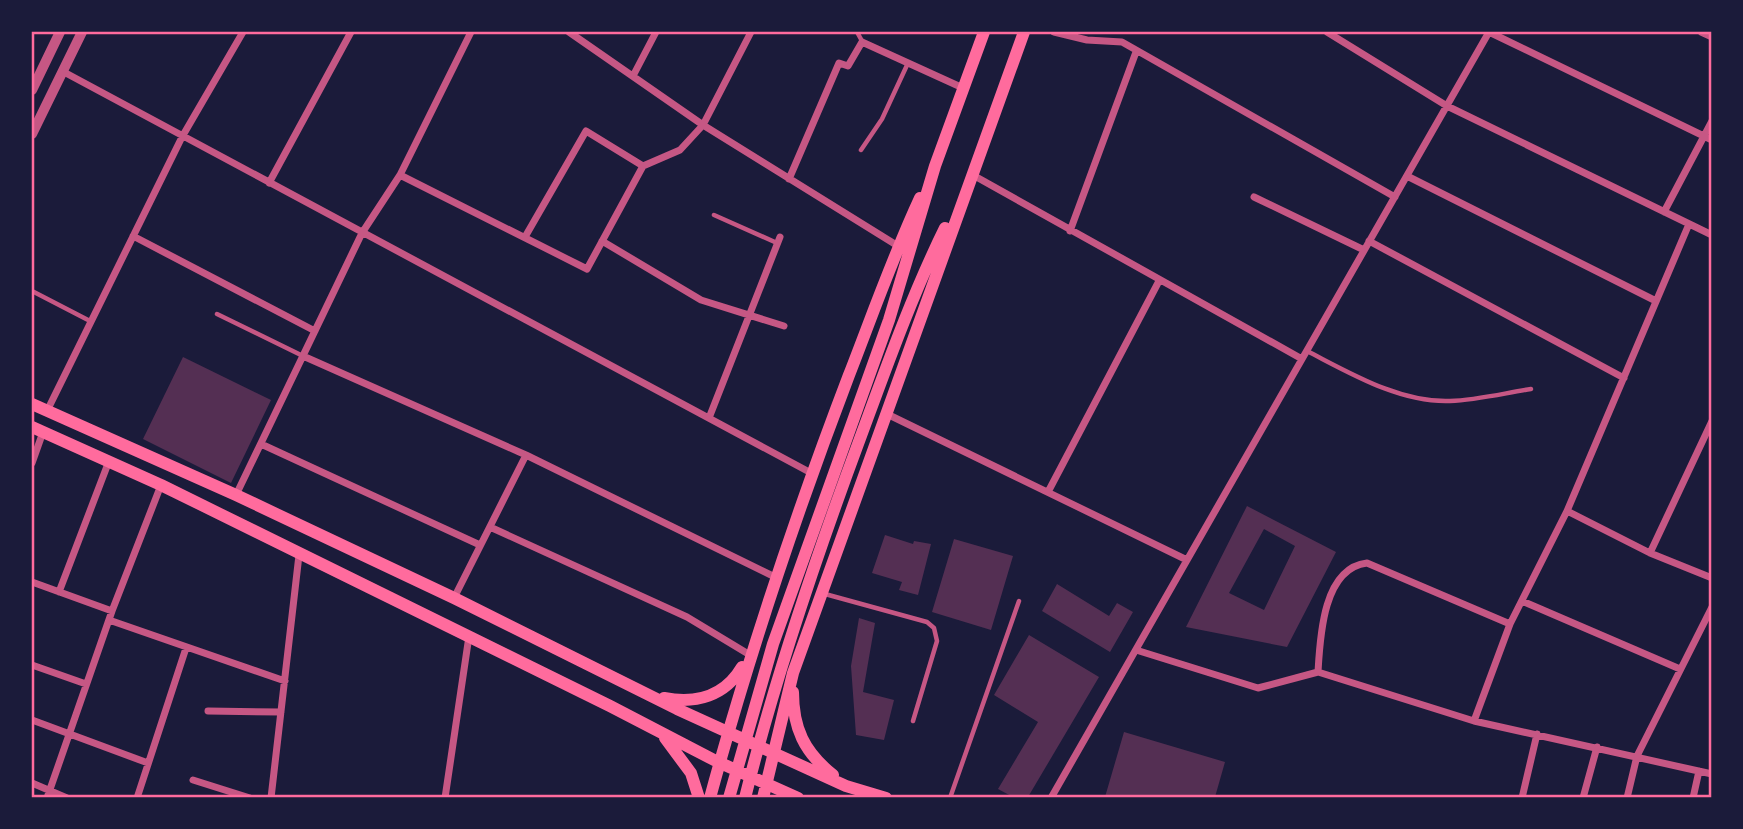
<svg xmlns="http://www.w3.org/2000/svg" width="1743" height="829" viewBox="0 0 1743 829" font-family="'Noto Sans',sans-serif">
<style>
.building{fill:#542f53;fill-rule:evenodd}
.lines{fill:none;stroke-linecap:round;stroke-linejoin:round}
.service{stroke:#c65784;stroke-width:4.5}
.minor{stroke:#c65784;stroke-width:7}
.tertiary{stroke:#c65784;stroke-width:10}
.primary{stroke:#ff6b9d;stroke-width:12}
.neatline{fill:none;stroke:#ff6b9d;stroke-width:2.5}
</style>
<rect width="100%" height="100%" fill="#1b1b3a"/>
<path class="building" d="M183,357l88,43 -40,83 -88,-44z
M1247,506l89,46 -49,95 -101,-20zM1264,529l31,17 -31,64 -35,-17z
M885,535l28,9 1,-3 17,3 -13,51 -19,-5 3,-8 -30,-9z
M954,539l59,17 -22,74 -59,-18z
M1057,584l52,32 8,-13 16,9 -23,40 -68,-41z
M859,618l16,5 -12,69 31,8 -10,40 -28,-5 -5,-69z
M1029,635l70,42 -71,120h-15l-15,-8 40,-67 -44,-27z
M1124,732l101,30 -10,35h-110z"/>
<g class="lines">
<path class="service" d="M857,32l5,9
M861,150l21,-31 26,-56
M714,215l63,28
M32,291l58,30
M217,314l86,42
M1307,351c43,22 93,52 143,50 27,-1 55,-8 81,-12
M825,594l102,28 7,6 3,13 -24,80
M950,798l69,-197"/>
<path class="minor" d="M569,32l134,93 195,121
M1054,32l33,8 35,2 273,155
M1327,32l120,74 265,129
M1489,32l223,108
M1701,32l11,5
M62,71l751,403
M633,76l23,-44
M971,174l331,185
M400,175l187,94 56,-103 37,-16 23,-25 48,-93
M1407,176l249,125
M789,179l50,-116 9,3 14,-24 101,46
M269,183l82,-151
M1254,197l110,53
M1664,212l48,-91
M1070,231l66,-179
M133,236l182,95
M525,237l61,-106 57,35
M602,241l99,59 83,26
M1369,241l255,137
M303,356l223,99 251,123
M47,411l135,-274 61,-105
M887,414l300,146
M709,418l71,-181
M261,444l219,101
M32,463l11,-31
M1048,492l111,-211
M236,495l126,-262 38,-58 71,-143
M1567,511l83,42 62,25
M490,527l197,90 63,38
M1650,553l62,-132
M32,582l80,29
M59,592l50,-131
M454,598l72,-143
M1522,601l158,68
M109,620l176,61
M1136,650l122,38 60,-16 156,49 238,53
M32,665l54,19
M1318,672c2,-35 5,-104 49,-109l143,61
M208,711l73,1
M32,720l116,43
M1474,721l36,-97 57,-113 122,-287
M193,780l57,18
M32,783l35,15
M47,798l65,-187 49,-126
M137,798l49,-150
M271,798l28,-243
M445,798l24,-162
M1051,798l438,-766
M1522,798l15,-64
M1583,798l14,-51
M1627,798l10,-42 75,-149
M1693,798l6,-27"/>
<path class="tertiary" d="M32,90l28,-58
M32,134l50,-102"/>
<path class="primary" d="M32,404l204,91 218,103 223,111 169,77 40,12
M32,427l129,58 449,221 106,55 82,37
M793,692c0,36 11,60 40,83
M664,698c32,6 61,-2 78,-31
M665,738l26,35 8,25
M710,798c39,-144 86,-284 139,-423 23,-59 44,-119 71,-177
M729,798l44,-154 116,-324 46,-154 49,-134
M745,798c30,-121 70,-238 113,-354 27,-73 53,-147 87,-216
M763,798l30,-125 231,-641"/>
</g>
<rect width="1743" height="829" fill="none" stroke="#1b1b3a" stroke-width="66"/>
<rect x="33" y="33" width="1677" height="763" class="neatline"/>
</svg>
